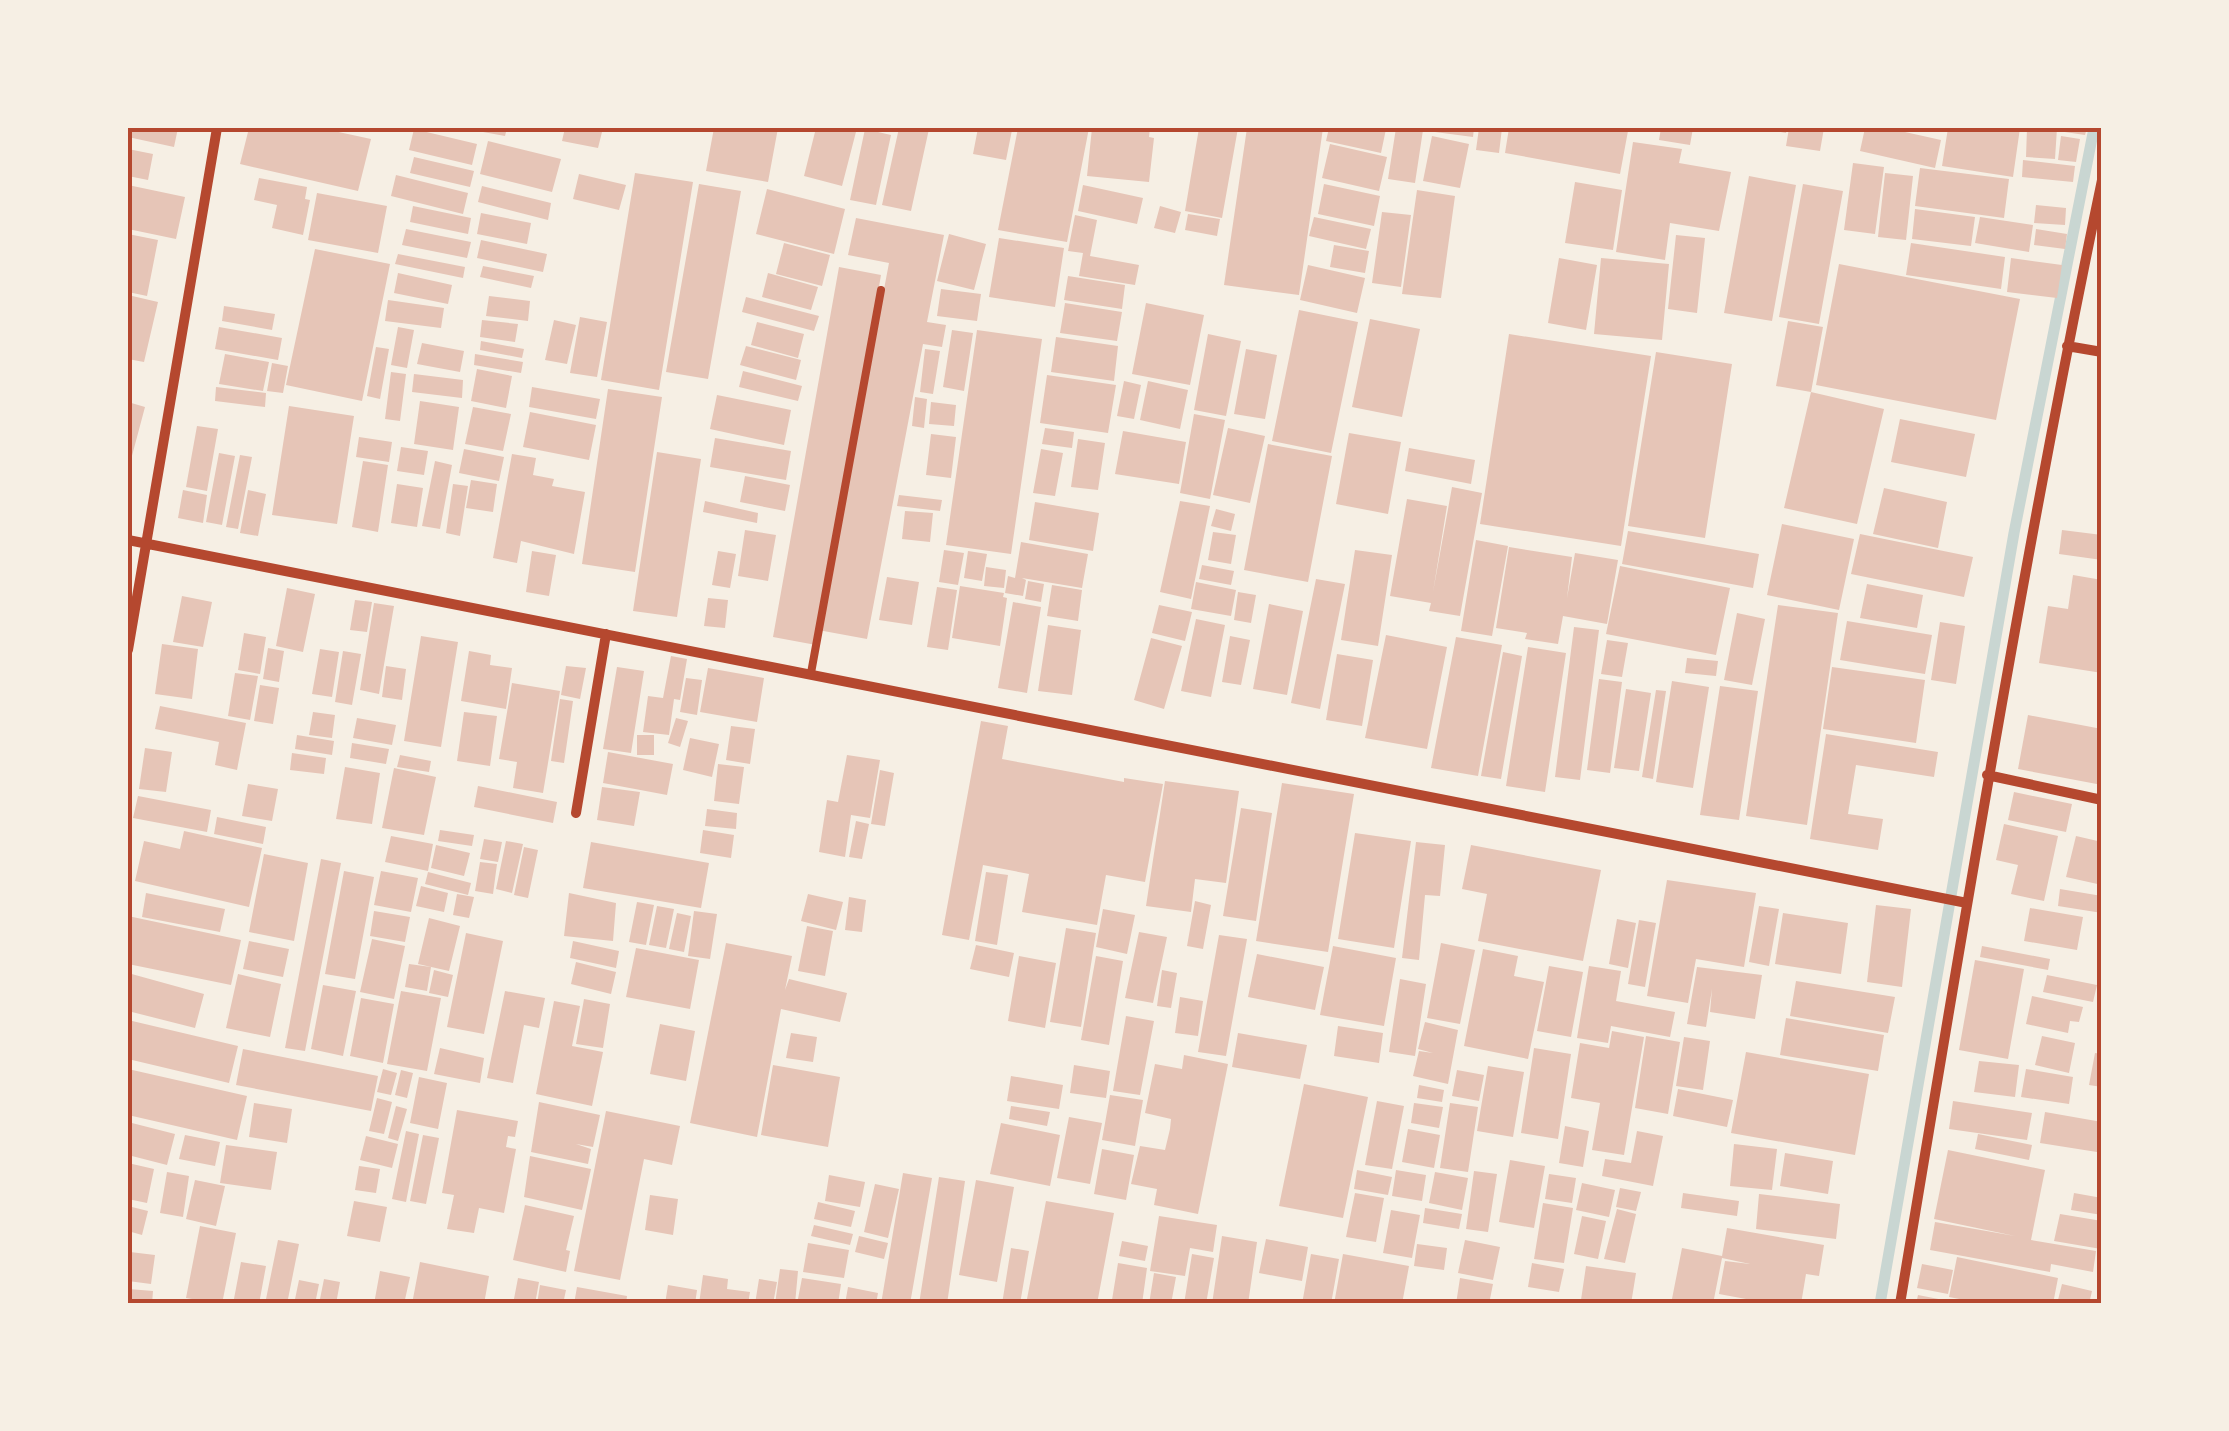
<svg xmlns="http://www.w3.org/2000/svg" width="2229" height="1431" viewBox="0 0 2229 1431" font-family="'Sofia Sans Condensed',sans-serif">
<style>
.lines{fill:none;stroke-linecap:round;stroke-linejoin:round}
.stream{stroke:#c9d6d2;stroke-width:11}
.building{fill:#e6c5b7}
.service{stroke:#b5482f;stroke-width:8}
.minor{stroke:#b5482f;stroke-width:10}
.neatline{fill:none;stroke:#b5482f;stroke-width:4}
</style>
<rect width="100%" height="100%" fill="#f6efe4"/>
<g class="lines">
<path class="stream" d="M1880,1304l134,-771 80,-405"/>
</g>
<path class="building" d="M128,128h50l-4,19 -46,-10z
M249,128h71l51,11 -13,52 -118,-27z
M484,128h23l-2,8 -22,-4z
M565,128h38l-5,20 -36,-7z
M714,128h64l-10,54 -62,-11z
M816,128h41l-15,58 -38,-10z
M899,128l30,1 -18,82 -29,-6z
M978,128l34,2 -6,30 -33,-6z
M1018,128h71l-22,114 -69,-12z
M1092,128h58l-1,9 5,1 -5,44 -62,-6z
M1199,128h39l-16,90 -37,-7z
M1247,128h76l-24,167 -75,-10z
M1329,128l57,1 -5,24 -55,-12z
M1396,128l27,2 -8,53 -27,-4z
M1435,128h39l-1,9 -38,-5z
M1479,128h23l-3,25 -23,-3z
M1509,128h99l20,3 -8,43 -115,-21z
M1661,128h32l-3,17 -31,-5z
M1759,128h28l-1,5z
M1789,128h35l-4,23 -34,-5z
M1865,128h31v2l45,10 -6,28 -75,-17z
M1948,128h72l-7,49 -71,-11z
M2027,128h30l-2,31 -29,-2z
M2059,128h28l-2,7 -27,-4z
M414,129l63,15 -5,21 -63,-15z
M865,129l26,6 -15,70 -26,-5z
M1432,136l37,8 -9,44 -37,-7z
M2061,136l19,3 -4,23 -18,-2z
M488,141l73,18 -9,33 -72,-18z
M1633,142l49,7 -3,14 52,9 -12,59 -49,-8 -5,37 -49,-8z
M1330,144l57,13 -8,34 -57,-13z
M128,149l25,5 -5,26 -20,-4z
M414,157l60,14 -4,16 -60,-14z
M2023,160l52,6 -2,16 -51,-5z
M1853,163l31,4 -9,67 -31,-4z
M1920,168l89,11 -5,39 -89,-12z
M635,173l58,9 -34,208 -58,-10z
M1885,173l28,3 -7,64 -28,-3z
M579,174l47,11 -7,25 -46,-11z
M396,175l72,18 -5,21 -72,-18z
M1749,176l47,9 -24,136 -48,-8z
M259,178l48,9 -2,12 5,1 -7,35 -31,-7 5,-23 -23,-5z
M1575,182l47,8 -9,60 -48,-7z
M699,184l42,7 -33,188 -42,-7z
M1324,184l56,12 -6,30 -56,-12z
M1803,184l40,7 -24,133 -40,-7z
M128,185l57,12 -9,42 -48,-10z
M1083,185l60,13 -6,26 -59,-13z
M482,186l69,17 -3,17 -70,-18z
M767,189l78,20 -11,45 -78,-20z
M1417,190l38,6 -14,102 -39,-4z
M317,193l70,13 -9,47 -70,-13z
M2036,205l30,3 -1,17 -31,-2z
M413,206l58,12 -3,16 -58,-12z
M1160,206l21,6 -6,21 -21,-5z
M1915,209l60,8 -4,29 -59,-7z
M1382,212l29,3 -10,72 -29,-4z
M481,213l50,10 -4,21 -50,-10z
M1188,214l32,5 -3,17 -32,-6z
M1075,215l22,5 -7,36 49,9 -4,20 -56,-9 4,-23 -15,-2z
M1314,217l57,12 -5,20 -57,-13z
M1980,217l53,8 -4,27 -54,-9z
M856,218l88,17 -17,87 19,3 -4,22 -19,-3 -56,295 -49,-9 -2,15 -43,-8 66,-370 42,8 -57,328 65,-340 -41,-8z
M406,229l65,13 -4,16 -65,-13z
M2036,229l31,5 -2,15 -31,-4z
M128,234l30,6 -11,56 -19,-4z
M949,234l37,10 -12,46 -37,-9z
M1676,235l29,3 -8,75 -29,-4z
M999,238l65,10 -9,59 -66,-10z
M481,240l66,14 -4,18 -66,-14z
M784,243l46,12 -8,31 -46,-12z
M1911,243l94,14 -4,32 -95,-14z
M1334,245l35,6 -4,22 -35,-6z
M315,249l75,15 -28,137 -76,-16z
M398,254l67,13 -2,11 -68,-14z
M1559,258l38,7 -11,65 -38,-7z
M1601,258l68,6 -7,76 -68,-6z
M2011,258l51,7 -5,33 -50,-6z
M1839,264l181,35 -24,121 -180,-35z
M1308,265l57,13 -8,35 -57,-13z
M483,266l51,10 -3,12 -51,-11z
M398,273l54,12 -4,19 -54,-11z
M768,273l50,14 -7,23 -49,-13z
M1068,276l57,9 -3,24 -58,-9z
M941,289l40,5 -4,27 -40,-5z
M128,295l30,7 -14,60 -16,-3z
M489,296l41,5 -2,20 -42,-5z
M746,297l73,19 -5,15 -72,-19z
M388,300l56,8 -3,20 -56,-7z
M1065,303l57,9 -5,29 -57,-8z
M1146,303l58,12 -14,70 -58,-11z
M224,306l51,8 -3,16 -50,-9z
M1299,310l59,12 -27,131 -59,-12z
M580,317l27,5 -10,55 -27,-4z
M1370,319l50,10 -18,88 -50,-10z
M482,320l36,4 -3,18 -35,-5z
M554,320l22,5 -9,39 -22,-4z
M1788,321l35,6 -12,65 -35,-6z
M757,322l47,12 -6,24 -47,-13z
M219,327l63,11 -4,22 -63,-11z
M398,327l16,3 -7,38 -16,-3z
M952,330l21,3 -9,58 -21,-4z
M977,330l65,9 -31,215 -65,-9z
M1208,334l33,7 -15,75 -32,-6z
M1509,334l142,22 -30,190 -141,-22z
M1056,337l62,9 -4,35 -63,-9z
M481,341l43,8 -2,9 -42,-8z
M422,343l42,8 -4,21 -43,-8z
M746,346l55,14 -5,20 -56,-15z
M376,347l13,2 -9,50 -13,-3z
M925,349l15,2 -7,43 -13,-2z
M1246,349l31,6 -12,64 -31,-5z
M1656,352l76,12 -27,174 -77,-12z
M225,354l44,8 -6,29 -44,-7z
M475,354l48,8 -2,11 -47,-8z
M272,363l16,3 -5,27 -16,-2z
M477,369l35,7 -6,32 -35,-7z
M743,371l59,15 -4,15 -59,-14z
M391,372l15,2 -6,47 -15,-2z
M414,374l49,6 -1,18 -50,-6z
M1047,375l69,10 -8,48 -68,-10z
M1124,381l17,4 -7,34 -17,-3z
M1148,381l40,9 -8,39 -40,-9z
M216,387l50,6 -1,14 -50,-6z
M532,387l68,12 -4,20 -67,-12z
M608,389l54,8 -27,175 -53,-8z
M1811,392l73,17 -27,115 -73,-16z
M717,395l74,15 -7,35 -74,-16z
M915,397l12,2 -3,29 -12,-2z
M420,401l39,6 -6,43 -39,-6z
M128,402l17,5 -16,60h-1z
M931,402l25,3 -2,21 -25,-2z
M289,406l65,10 -17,108 -65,-9z
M473,407l38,7 -8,37 -38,-7z
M530,412l66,13 -7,35 -66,-13z
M1194,414l31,6 -15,79 -30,-6z
M1900,419l75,15 -9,43 -75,-15z
M197,426l21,3 -11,62 -21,-4z
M1045,428l29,4 -2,16 -30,-4z
M1228,428l37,8 -15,67 -37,-8z
M1123,431l63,11 -7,42 -64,-10z
M1349,433l52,9 -13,72 -52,-10z
M931,434l25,3 -5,41 -25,-3z
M359,437l33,5 -3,20 -33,-5z
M715,438l76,13 -5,29 -76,-13z
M1078,439l27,4 -7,47 -27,-3z
M1268,444l64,12 -24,126 -64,-12z
M401,447l27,4 -4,24 -27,-4z
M1409,448l66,12 -4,24 -66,-13z
M464,449l40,8 -5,24 -40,-8z
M1041,449l22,4 -8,43 -22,-3z
M657,452l44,7 -24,158 -44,-6z
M219,453l16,3 -13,69 -16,-3z
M512,454l24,4 -3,17 21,4 -2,7 33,6 -11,62 -53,-13 -4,22 -24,-5z
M240,455l12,2 -14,72 -12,-2z
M363,461l25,4 -10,67 -26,-5z
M435,461l17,4 -12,64 -18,-3z
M745,476l45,9 -5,26 -45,-9z
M471,480l26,4 -4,28 -27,-4z
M397,484l26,4 -6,39 -26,-4z
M453,484l15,2 -8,50 -14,-3z
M1452,487l30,6 -22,123 -31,-5 2,-8 -41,-7 17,-97 40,7 -14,86z
M1884,488l63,14 -9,46 -65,-14z
M183,490l24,5 -4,28 -25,-5z
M248,490l18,4 -8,42 -18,-3z
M899,495l43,5 -2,11 -43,-5z
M705,501l53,12 -1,10 -54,-11z
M1180,501l30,5 -19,93 -31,-7z
M1035,502l64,11 -6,38 -64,-11z
M1216,509l19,5 -4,17 -20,-5z
M905,511l28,2 -3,29 -28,-3z
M1782,524l72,15 -15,71 -72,-15z
M745,530l31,5 -8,46 -30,-5z
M2062,530l40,5v25l-43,-6z
M1628,531l131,23 -6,34 -131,-24z
M1213,532l23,3 -5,29 -23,-4z
M1860,534l113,23 -9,40 -113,-23z
M1476,540l32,6 -16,90 -31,-5z
M1021,542l67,12 -6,34 -60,-10 4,2 -3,16 -18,-3 3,-17 7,2z
M1509,547l63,10 -5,41 8,-45 43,7 -11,64 -44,-8 -5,28 -33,-5 2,-6 -31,-5z
M944,550l20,3 -6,32 -19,-3z
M1355,550l37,5 -14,91 -37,-6z
M532,551l24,4 -7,41 -23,-4z
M718,551l18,3 -6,34 -18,-3z
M968,551l19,3 -5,27 -18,-3z
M1202,565l32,6 -3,14 -32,-6z
M1620,566l110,22 -14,67 -110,-21z
M986,567l20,3 -2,18 -20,-2z
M2073,575l29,5v93l-63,-10 9,-57 20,3z
M887,577l32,5 -7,43 -33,-5z
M1316,579l29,5 -25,125 -29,-6z
M1028,581l16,3 -3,18 -16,-3z
M1196,582l40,8 -5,26 -40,-7z
M1867,584l56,11 -6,33 -57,-10z
M1052,585l30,5 -4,31 -31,-5z
M960,586l44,7 -1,4 4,1 -7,48 -48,-8z
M937,587l20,3 -9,60 -21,-3z
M287,588l28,6 -12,58 -27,-6z
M1238,592l18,3 -5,28 -17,-3z
M182,596l30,6 -9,45 -30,-5z
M708,598l20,2 -3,28 -21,-2z
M355,600l17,2 -5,30 -17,-2z
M1013,602l28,5 -14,86 -29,-5z
M374,603l20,3 -15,88 -19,-4z
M1269,604l34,7 -16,84 -34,-6z
M1159,605l33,7 -7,29 -33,-8z
M1778,605l60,8 -31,212 -61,-9z
M1737,613l28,6 -13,66 -28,-5z
M1196,619l29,6 -14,72 -30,-6z
M1847,621l85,14 -7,39 -85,-14z
M1940,622l25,4 -9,58 -25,-4z
M1048,625l33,5 -9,65 -34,-4z
M1574,627l25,3 -19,150 -25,-3z
M244,633l22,4 -6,37 -22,-4z
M1386,635l61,12 -20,102 -62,-11z
M421,636l37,6 -17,105 -37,-6z
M1230,636l20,4 -9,45 -19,-3z
M1456,637l46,8 -24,131 -47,-8z
M1151,638l31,8 -18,63 -30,-9z
M1607,640l21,3 -6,34 -21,-3z
M162,644l36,5 -6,50 -37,-5z
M1528,647l38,6 -21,139 -39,-6z
M268,648l16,3 -5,31 -16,-3z
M320,649l19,3 -7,45 -20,-3z
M343,651l18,3 -9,51 -17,-3z
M469,651l22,4 -1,10 22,3 -6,41 -45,-8z
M1503,652l19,4 -21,123 -20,-3z
M1337,654l36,6 -11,66 -36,-6z
M671,656l16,3 -7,41 -6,-1 -5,36 -26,-3 5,-36 15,2z
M1687,658l31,3 -2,15 -31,-3z
M386,666l20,3 -4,31 -20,-3z
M566,666l20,2 -6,31 -19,-4z
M617,667l27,4 -13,82 -28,-4z
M1832,667l93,13 -9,63 -93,-14z
M708,668l56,10 -7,44 -57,-10z
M235,673l23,3 -8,44 -22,-4z
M686,678l16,2 -5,35 -17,-3z
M1599,679l23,3 -12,91 -23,-3z
M1672,681l37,6 -16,101 -37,-6z
M512,683l48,8 -17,102 -30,-5 4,-26 -18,-3z
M260,685l19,3 -6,36 -19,-3z
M1720,686l38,5 -19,129 -39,-5z
M1626,689l25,4 -12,78 -25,-3z
M1656,690l10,1 -13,88 -11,-2z
M560,699l13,2 -9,62 -13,-2z
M160,706l86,17 -9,47 -22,-5 4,-23 -64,-13z
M313,712l22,3 -3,23 -23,-3z
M464,712l33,4 -7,50 -33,-5z
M2028,715l74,14v56l-84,-16z
M357,718l39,7 -4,20 -39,-7z
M676,718l12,3 -8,26 -12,-4z
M981,721l27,5 -6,33 122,23v-4l39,6 -18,98 -39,-7 -9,50 -75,-13 7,-38 -46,-9 -14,75 -27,-5z
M731,726l24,3 -5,35 -24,-4z
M1826,734l112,18 -4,25 -78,-12 -8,49 35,5 -5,31 -68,-11z
M297,735l37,6 -2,14 -37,-6z
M637,735h17v20h-17z
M690,738l29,6 -7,33 -29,-7z
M352,743l37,6 -3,15 -36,-6z
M145,748l27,4 -6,40 -27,-3z
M608,752l65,12 -6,31 -64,-12z
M292,753l34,5 -2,16 -34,-4z
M400,755l31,6 -2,11 -32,-5z
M847,755l33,5 -10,58 -19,-3 -6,42 -26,-5 8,-52 11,2z
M718,764l26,3 -5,37 -25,-3z
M345,767l35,6 -8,51 -36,-5z
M394,768l42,9 -12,58 -42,-7z
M880,770l14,3 -9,53 -14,-2z
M1165,781l74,10 -13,92 -31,-4 -4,33 -45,-6z
M1282,783l72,11 -26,158 -72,-11z
M248,784l30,5 -6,32 -30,-5z
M478,786l79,16 -4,21 -79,-16z
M602,787l38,5 -6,34 -37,-6z
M2014,792l58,12 -6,28 -58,-12z
M138,796l73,14 -4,22 -74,-14z
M1241,808l31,5 -16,108 -33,-5z
M707,809l30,4 -1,16 -31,-3z
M217,817l49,10 -3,17 -49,-10z
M856,821l13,3 -7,35 -13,-2z
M2004,824l54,12 -14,65 -33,-7 7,-29 -22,-5z
M440,830l34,5 -2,11 -34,-5z
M703,830l31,5 -3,23 -31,-5z
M184,831l78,17 -13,59 -114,-26 9,-40 36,8z
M1355,833l56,8 -17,107 -56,-9z
M391,836l42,8 -5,27 -43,-9z
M2076,836l26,6v43l-36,-8z
M484,839l18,3 -4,20 -18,-3z
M506,841l17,3 -11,49 -16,-4z
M591,842l118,21 -8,45 -118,-20z
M1416,842l29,3 -5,51 -15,-1 -6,65 -17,-2z
M436,845l34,8 -6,23 -33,-8z
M1471,845l130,25 -18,91 -105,-20 9,-47 -25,-5z
M524,847l14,3 -10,48 -14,-3z
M264,854l44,9 -14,78 -45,-9z
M321,859l20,4 -36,188 -20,-3z
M480,862l17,2 -4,30 -18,-3z
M344,871l30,6 -19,102 -30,-5z
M381,871l37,7 -7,34 -37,-7z
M428,872l43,11 -3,12 -43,-11z
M986,872l22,3 -11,70 -22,-4z
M1667,880l89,13 -12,74 -48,-8 -8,44 -41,-7z
M421,886l27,7 -4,19 -28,-6z
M2060,889l42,7v17l-44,-7z
M146,893l79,16 -5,23 -78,-15z
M569,893l47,10 -3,38 -49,-5z
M457,894l17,3 -5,21 -16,-3z
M808,894l35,8 -7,28 -35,-9z
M849,897l17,3 -4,32 -17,-2z
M1195,901l16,4 -8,44 -16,-3z
M637,902l17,3 -8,40 -17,-3z
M1876,905l35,4 -9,78 -35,-5z
M657,906l17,3 -8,39 -17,-3z
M1759,906l20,3 -10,57 -20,-4z
M2030,908l53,9 -6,33 -53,-9z
M1103,909l32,6 -8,39 -31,-7z
M374,911l36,6 -5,25 -35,-6z
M694,911l23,3 -7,45 -22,-3z
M677,913l14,3 -7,36 -15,-3z
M1783,913l65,10 -7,51 -66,-10z
M128,916l113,24 -10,45 -103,-21z
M429,918l31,8 -11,45 -31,-7z
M1617,919l19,4 -8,45 -19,-4z
M1639,920l17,3 -11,64 -17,-3z
M807,926l26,5 -8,45 -27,-5z
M1066,928l30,5 -15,94 -31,-5z
M1139,932l28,5 -14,66 -28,-5z
M466,933l37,8 -19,93 -37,-7z
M1219,935l28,4 -21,117 -28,-4z
M372,939l33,7 -11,53 -34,-7z
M249,941l40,8 -6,28 -40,-8z
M573,941l46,10 -3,17 -46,-10z
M726,943l66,13 -7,34 4,-11 58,14 -7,29 -59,-13 -24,128 -67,-14z
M1441,943l34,7 -15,74 -33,-6z
M976,945l38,8 -5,24 -39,-8z
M1333,946l63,12 -12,68 -64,-11z
M1982,946l68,13 -2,11 -68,-13z
M636,948l63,12 -9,49 -64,-12z
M1483,949l35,7 -4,20 30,6 -16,77 -64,-13z
M1257,954l67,13 -9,43 -67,-13z
M1019,956l37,7 -11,65 -37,-7z
M1096,956l27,5 -14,84 -28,-5z
M1975,960l49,9 -16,90 -49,-9z
M576,962l40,10 -5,22 -40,-10z
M409,964l22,3 -4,24 -22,-4z
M1549,966l34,6 -12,65 -34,-6z
M1589,966l32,5 -5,30 59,11 -5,25 -59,-11 -3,17 -31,-5z
M1697,967l65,8 -7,44 -45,-7 2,-23 -6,38 -19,-3z
M434,970l19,5 -5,22 -19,-4z
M1162,970l15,3 -6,35 -14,-2z
M128,973l76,21 -9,34 -67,-17z
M238,974l43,10 -11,53 -44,-9z
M2047,975l50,10 -4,17 -50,-10z
M1400,979l26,5 -11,72 -26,-4z
M1796,981l99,16 -7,36 -98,-17z
M323,985l33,6 -13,65 -32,-7z
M401,991l40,7 -14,73 -40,-7z
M505,991l40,7 -6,30 -15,-3 -11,58 -26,-5z
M2032,996l51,11 -4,15 -9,-1 -2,12 -42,-9z
M1180,997l23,4 -5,35 -23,-3z
M361,998l33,6 -11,59 -33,-7z
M584,999l26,5 -7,44 -27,-4z
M554,1001l26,5 -8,40 31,6 -11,54 -56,-12z
M1126,1016l28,5 -14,74 -27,-4z
M1786,1018l98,17 -6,36 -98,-16z
M128,1020l110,26 -9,37 -101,-24z
M1425,1022l33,8 -10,54 -35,-8 6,-25 14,2 -15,-4z
M660,1024l35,7 -9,50 -36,-7z
M1338,1026l45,7 -4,30 -45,-7z
M1612,1031l32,6 -20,118 -32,-5 8,-47 -29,-5 9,-55 29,5z
M791,1033l26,4 -4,25 -27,-4z
M1238,1033l69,12 -7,34 -68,-12z
M1646,1036l34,6 -12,72 -33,-6z
M2042,1036l33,7 -6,30 -34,-8z
M1684,1037l26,4 -7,49 -27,-4z
M440,1048l44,10 -4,25 -46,-9z
M1534,1048l37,6 -13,85 -37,-6z
M243,1049l135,27 -7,35 -135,-26z
M1746,1052l123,22 -14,81 -124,-22z
M2095,1053l7,1v33l-13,-2z
M1184,1055l44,9 -30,150 -44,-9 3,-16 -26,-5 9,-38 25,4 5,-21 1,-10 -26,-6 10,-49 27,5z
M1979,1061l40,4 -4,32 -41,-5z
M773,1065l67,12 -12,70 -67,-12z
M1074,1065l36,6 -4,27 -36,-5z
M1488,1066l36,6 -11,65 -36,-6z
M128,1069l119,27 -10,44 -109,-25z
M383,1069l14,4 -6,22 -14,-3z
M2026,1069l47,8 -4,27 -48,-7z
M401,1070l12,3 -6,25 -12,-3z
M1457,1070l27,5 -5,26 -27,-5z
M1011,1076l52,9 -4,24 -52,-8z
M419,1077l28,6 -9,46 -28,-6z
M1304,1084l64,13 -25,121 -64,-12z
M1419,1085l25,5 -2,12 -25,-4z
M1678,1089l55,11 -6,27 -54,-11z
M1110,1095l33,5 -8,46 -33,-6z
M377,1098l15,4 -8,32 -15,-3z
M1377,1101l27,5 -12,63 -27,-4z
M1953,1101l79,12 -5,27 -78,-11z
M539,1102l61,13 -7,32 -17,-3 15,5 -3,15 -57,-12z
M254,1103l38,6 -5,34 -38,-6z
M1414,1103l29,4 -4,21 -28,-5z
M1450,1103l28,4 -10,65 -28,-4z
M396,1106l11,3 -9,32 -10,-3z
M1011,1106l39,6 -3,14 -38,-7z
M457,1110l61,11 -3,16 -7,-1 -2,11 10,2 -12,64 -25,-5 -5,25 -27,-4 7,-34 -12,-2z
M606,1111l74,15 -8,39 -28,-6 -24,121 -46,-9z
M2045,1112l57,10 -5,30 -57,-9z
M1069,1117l33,6 -12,61 -33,-6z
M128,1122l47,12 -8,31 -39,-10z
M1001,1123l59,12 -10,51 -60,-12z
M1565,1126l24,5 -6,36 -24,-4z
M1408,1129l32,6 -6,33 -32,-6z
M406,1131l13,3 -13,68 -14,-3z
M1637,1131l26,5 -10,50 -51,-10 3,-17 26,4z
M1978,1134l54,11 -3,15 -54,-11z
M185,1135l35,7 -5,24 -36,-7z
M423,1135l16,3 -13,66 -16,-3z
M366,1136l32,8 -6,24 -32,-8z
M1734,1144l43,5 -5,41 -42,-4z
M226,1145l51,7 -6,38 -51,-7z
M1102,1149l32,6 -8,45 -32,-6z
M1948,1150l97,20 -14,70 65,11 -3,21 -42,-8 -1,8 -120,-22 5,-28 80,14 -81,-17z
M1785,1153l48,8 -5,33 -48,-8z
M530,1156l61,13 -9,41 -58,-13z
M1510,1160l35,6 -11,62 -35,-6z
M128,1163l26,6 -7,34 -19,-4z
M359,1166l21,3 -4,24 -21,-3z
M1357,1170l35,7 -4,18 -34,-6z
M1396,1170l30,5 -4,26 -30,-5z
M1474,1171l23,3 -9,58 -22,-3z
M167,1172l22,4 -6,41 -23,-4z
M1435,1172l33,6 -6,32 -33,-7z
M903,1173l29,5 -22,126h-29z
M1549,1174l27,4 -4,25 -27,-4z
M829,1175l36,7 -5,25 -35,-6z
M939,1177l26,4 -18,123h-28z
M195,1180l30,6 -9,40 -30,-7z
M976,1180l38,7 -17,95 -38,-7z
M1582,1183l33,7 -6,27 -33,-7z
M875,1184l24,5 -11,49 -24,-6z
M1620,1188l21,4 -5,19 -20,-4z
M1355,1193l29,5 -8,44 -30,-5z
M1683,1193l56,8 -2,15 -56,-8z
M2074,1193l28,5v17l-31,-5z
M1759,1194l81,10 -4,35 -80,-10z
M650,1195l28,4 -5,36 -28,-5z
M354,1201l33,6 -7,35 -33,-6z
M1046,1201l68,12 -17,91h-71z
M818,1202l37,9 -4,16 -37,-8z
M1543,1203l30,5 -9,55 -30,-4z
M525,1205l49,11 -8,34 4,1 -4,21 -53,-12z
M128,1206l20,5 -6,24 -14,-4z
M1425,1208l37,6 -3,15 -36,-6z
M1617,1209l19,5 -11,49 -21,-4z
M1391,1210l29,5 -8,43 -29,-5z
M2060,1214l42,7 -1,28 -47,-8z
M1159,1216l58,9 -4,27 -23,-4 -5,28 -35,-5z
M1582,1216l24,5 -8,38 -24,-5z
M814,1225l39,9 -3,11 -39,-9z
M200,1226l36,7 -14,71 -36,-6z
M1727,1228l97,17 -5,31 -13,-2 -5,30h-28l-54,-10 6,-33 25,3 -28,-6 -9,46h-42l11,-56 40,8z
M859,1236l29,7 -4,16 -29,-7z
M1222,1236l35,6 -9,62h-36z
M1266,1239l42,8 -6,34 -43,-8z
M278,1240l21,4 -12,60h-22z
M1465,1240l35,7 -7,33 -35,-7z
M1122,1241l26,5 -3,15 -26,-5z
M808,1243l41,7 -5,28 -41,-6z
M1417,1244l30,4 -3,22 -30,-4z
M1011,1248l18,3 -9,53h-18z
M130,1252l25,3 -4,29 -23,-3z
M1192,1254l22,4 -8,46h-22z
M1311,1254l28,5 -8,45h-29z
M1343,1254l66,12 -7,38h-68z
M1957,1257l101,21 -5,26h-68l-36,-7z
M241,1262l25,4 -7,38h-26z
M420,1262l69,14 -5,28h-72z
M1118,1263l29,5 -5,36 -30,-4z
M1532,1263l32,6 -5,23 -31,-5z
M1922,1264l31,6 -5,24 -31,-6z
M1586,1266l50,7 -5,31 -50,-4z
M780,1269l18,2 -3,33h-20z
M380,1271l30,6 -6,27h-30z
M1154,1273l22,4 -5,27h-22z
M703,1275l25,4 -1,10 23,3 -2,12h-49z
M518,1278l21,4 -4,22h-22z
M802,1278l39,6 -3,20h-41z
M1460,1278l33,6 -4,20h-33z
M324,1279l16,3 -4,22h-17z
M759,1279l18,3 -4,22h-18z
M299,1280l20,4 -4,20h-21z
M2062,1284l30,7 -3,13h-32z
M540,1285l26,5 -3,14h-26z
M668,1285l29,5 -2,14h-30z
M577,1287l50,9 -1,8h-52z
M848,1287l30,6 -2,11h-31z
M129,1289l24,2 -1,13h-24z
M1918,1295l36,7v2h-38z"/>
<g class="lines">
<path class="service" d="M811,673l70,-383"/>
<path class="minor" d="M2067,346l35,6
M128,540l1839,363
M128,650l89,-522
M1987,775l115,25
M576,813l30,-179
M1900,1304c63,-376 124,-751 202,-1124"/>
</g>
<rect width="2229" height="1431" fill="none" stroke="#f6efe4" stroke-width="260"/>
<rect x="130" y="130" width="1969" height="1171" class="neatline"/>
</svg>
